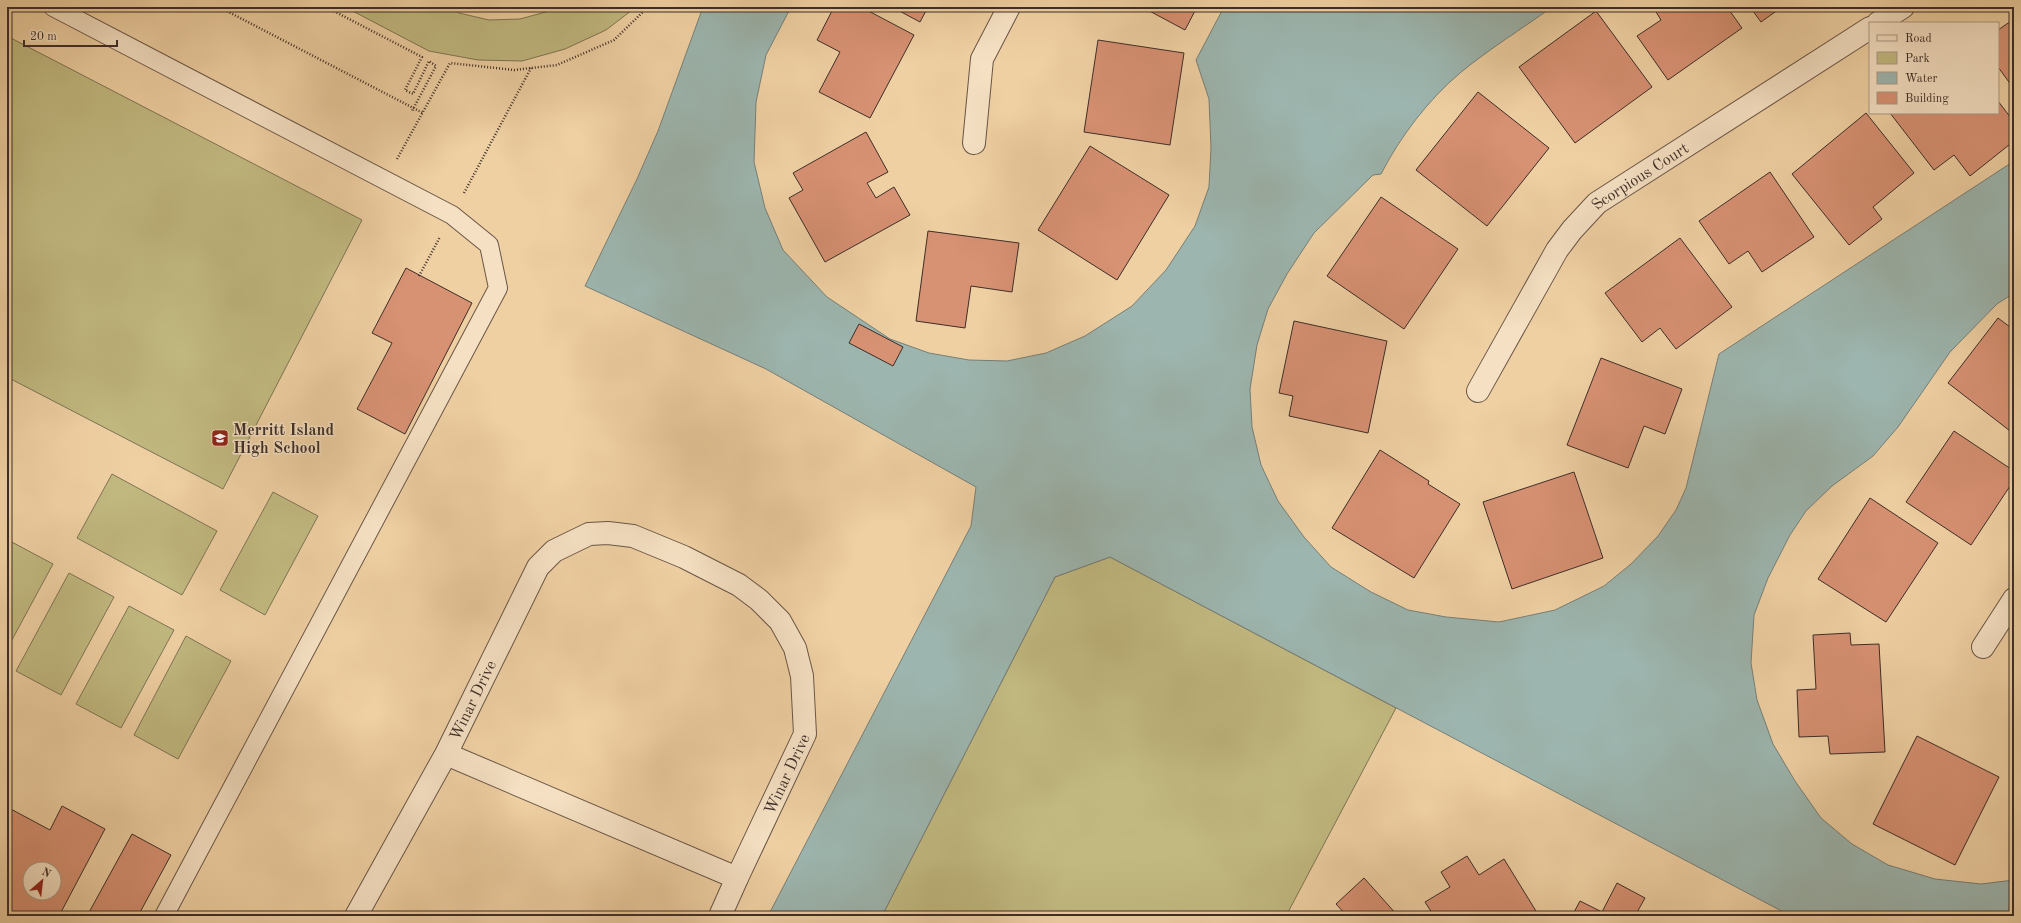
<svg xmlns="http://www.w3.org/2000/svg" width="2021" height="923" viewBox="0 0 2021 923" font-family="'Old Standard TT',serif">
<style>
.green{fill:#c1b980;stroke:#7f7454}
.water{fill:#9cb5ae;stroke:#767f78}
.building{fill:#d79173;stroke:#3d2e28;fill-rule:evenodd}
.lines{fill:none;stroke-linecap:round;stroke-linejoin:round}
.lane-casing{stroke:#6a5647;stroke-width:20}
.street-casing{stroke:#6a5647;stroke-width:24}
.path{stroke:#3d2e28;stroke-width:2.5;stroke-dasharray:1 2;stroke-linecap:butt}
.lane{stroke:#f5e0c3;stroke-width:18}
.street{stroke:#f5e0c3;stroke-width:22}
.labels{text-anchor:middle;stroke-width:3;stroke-linejoin:round;paint-order:stroke}
.street-label{font-size:16px;fill:#3d2e28;stroke:#f5e0c3}
.poi-label{font-size:16px;font-weight:bold;fill:#3d2e28;stroke:#f5e0c3;text-anchor:start}
</style>
<rect width="100%" height="100%" fill="#efd0a3"/>
<filter id="stains"><feTurbulence type="fractalNoise" baseFrequency=".005" numOctaves="4"/><feColorMatrix values="0 0 0 0 .2 0 0 0 0 .09 0 0 0 0 .02 0 0 0 .5 -.17"/></filter>
<radialGradient id="worn" r=".72"><stop offset=".6" stop-color="#630" stop-opacity="0"/><stop offset="1" stop-color="#630" stop-opacity=".3"/></radialGradient>
<path class="green" d="M345,7h103l11,6 30,7 31,-1 44,-12h72l-30,23 -41,19 -43,12 -44,-1 -49,-9z
M7,36l355,184 -139,269 -216,-112z
M112,474l105,57 -35,64 -105,-57z
M273,492l45,24 -53,99 -45,-25z
M8,540l45,24 -46,85v-108z
M1110,557l286,151 -110,208h-404l173,-339z
M69,573l45,24 -53,98 -45,-24z
M129,606l45,24 -53,98 -45,-24z
M186,636l45,25 -53,98 -44,-24z"/>
<path class="water" d="M703,7h88l-25,48 -10,47 -2,60 11,46 18,42 44,47 63,42 39,14 40,7 38,1 39,-8 39,-17 47,-30 34,-36 29,-44 14,-39 2,-39 -2,-49 -13,-39 28,-53h328c-30,22 -63,42 -92,66 -32,27 -60,64 -79,101l-8,1 -59,58 -27,41 -19,35 -11,36 -7,44 2,38 9,38 17,36 26,36 27,30 40,25 37,18 38,7 53,5 56,-12 49,-24 27,-22 27,-28 18,-26 10,-22 33,-134 295,-193v132l-17,11 -47,48 -52,75 -25,29 -41,30 -26,25 -16,24 -22,43 -14,37 -3,48 6,37 16,44 22,37 26,37 31,26 36,21 47,14 46,5 33,-4v36h-223l-681,-359 -55,20 -173,339h-114l203,-390 5,-39 -210,-118 -181,-83 52,-107 21,-48z"/>
<path class="building" d="M834,7h27l53,28 -44,83 -51,-26 21,-40 -23,-12z
M892,7h36l-8,15z
M1142,7h55l-12,23z
M1653,7h74l15,21 -74,52 -31,-44 24,-16z
M1750,7h32l-21,15z
M1596,11l56,76 -77,56 -56,-76z
M2014,19v70l-16,-22v-37z
M1098,40l86,13 -14,92 -86,-13z
M1478,92l71,56 -62,78 -71,-56z
M1998,101l16,21v19l-44,35 -16,-21 -20,15 -44,-57h108z
M1866,113l48,60 -41,34 9,12 -33,26 -57,-71z
M866,132l22,40 -21,11 9,15 18,-11 16,28 -85,47 -36,-64 14,-8 -10,-17z
M1090,146l79,49 -52,85 -79,-50z
M1770,172l44,65 -52,35 -14,-21 -19,13 -30,-43z
M1381,197l77,52 -54,80 -77,-53z
M928,231l91,12 -7,49 -41,-6 -6,42 -49,-7z
M1680,238l52,69 -56,42 -16,-21 -18,14 -37,-49z
M406,268l66,35 -67,131 -48,-25 35,-66 -20,-10z
M1998,318l16,12v104l-66,-51z
M1294,321l93,20 -19,92 -79,-17 4,-20 -14,-3z
M859,324l44,23 -10,19 -44,-23z
M1601,358l81,31 -17,45 -21,-8 -16,42 -61,-23z
M1954,431l60,40v9l-43,65 -65,-43z
M1380,450l49,31 -1,3 32,20 -46,74 -82,-50z
M1574,472l29,86 -91,31 -29,-87z
M1870,498l68,45 -52,79 -68,-43z
M1850,633l1,12 28,-1 6,108 -55,2 -2,-18 -29,1 -2,-47 19,-1 -3,-54z
M1917,736l82,41 -44,88 -82,-41z
M62,806l43,23 -46,87h-52v-109l43,23zM30,869h24v24h-24z
M132,834l39,21 -33,61h-51z
M1467,856l12,19 25,-16 35,57h-105l-9,-14 25,-15 -9,-15z
M1364,878l34,38h-51l-11,-12z
M1617,883l28,15 -10,18h-63l8,-15 22,11z
M1692,912l7,4h-10z"/>
<g class="lines">
<defs>
<path id="lane" d="M53,7l399,208 37,30 9,43 -334,628"/>
<g id="street">
<path d="M1878,23l25,-16"/>
<path d="M974,143l8,-84 27,-52"/>
<path id="s1" d="M1478,391l79,-141 15,-20 25,-27 273,-175"/>
<path d="M1983,647l31,-48"/>
<path id="s2" d="M356,916l90,-162 291,124 68,-144 -3,-58 -7,-28 -15,-27 -21,-21 -20,-15 -55,-28 -51,-21 -25,-3 -19,1 -35,17 -16,16 -92,187"/>
<path d="M720,916l17,-38"/>
</g>
</defs>
<use href="#lane" class="lane-casing"/>
<use href="#street" class="street-casing"/>
<path class="path" d="M219,7l204,106
M326,7l96,50 -17,33 8,4 16,-33 7,5 -24,45
M397,159l53,-96 64,7 43,-5 57,-25 34,-33
M464,193l67,-125
M419,276l21,-39"/>
<use href="#lane" class="lane"/>
<use href="#street" class="street"/>
</g>
<defs>
<symbol id="school-square" viewBox="-11 -11 22 22"><rect x="-9" y="-9" width="18" height="18" rx="4" fill="#8f2418" stroke="#f5e0c3"/><path d="M0-5L7-2L0 1L-7-2ZM-4 1L0 2.5L4 1V4Q0 6-4 4Z" fill="#fff"/></symbol>
</defs>
<g fill-rule="evenodd">
<use href="#school-square" x="210" y="428" width="20" height="20"/>
</g>
<g class="labels">
<g class="street-label">
<text dy="6" stroke="none"><textPath href="#s1" startOffset="274">Scorpious Court</textPath></text>
<text transform="translate(472 700) rotate(-64)" y="6">Winar Drive</text>
<text dy="6" stroke="none"><textPath href="#s2" startOffset="617">Winar Drive</textPath></text>
</g>
<g class="poi-label">
<text x="233" y="435">Merritt Island<tspan x="233" dy="18">High School</tspan></text>
</g>
</g>
<rect width="2021" height="923" fill="none" stroke="#efd0a3" stroke-width="24"/>
<rect x="8" y="8" width="2005" height="907" fill="none" stroke="#3d2e28" stroke-width="2"/>
<rect x="12" y="12" width="1997" height="899" fill="none" stroke="#3d2e28"/>
<rect x="1869" y="22" width="130" height="92" fill="#f5e0c3" stroke="#ab9985"/>
<rect x="1877" y="35" width="20" height="6" fill="#f5e0c3" stroke="#ab9985"/>
<text x="1905" y="42" font-size="12" fill="#3d2e28">Road</text>
<rect x="1877" y="52" width="20" height="12" fill="#c1b980" stroke="#ab9985"/>
<text x="1905" y="62" font-size="12" fill="#3d2e28">Park</text>
<rect x="1877" y="72" width="20" height="12" fill="#9cb5ae" stroke="#ab9985"/>
<text x="1905" y="82" font-size="12" fill="#3d2e28">Water</text>
<rect x="1877" y="92" width="20" height="12" fill="#d79173" stroke="#ab9985"/>
<text x="1905" y="102" font-size="12" fill="#3d2e28">Building</text>
<g transform="translate(42 881) rotate(28)"><circle r="19" fill="#f5e0c3" stroke="#ab9985"/>
<path d="M0-3L7 15L0 10L-7 15Z" fill="#8f2418"/>
<text y="-6" font-size="11" font-weight="bold" text-anchor="middle" fill="#3d2e28">N</text>
</g>
<path d="M24 40v6h93v-6" fill="none" stroke="#3d2e28" stroke-width="2"/>
<text x="30" y="40" font-size="12" fill="#3d2e28" stroke="#f5e0c3" stroke-width="3" paint-order="stroke">20 m</text>
<rect width="100%" height="100%" filter="url(#stains)"/>
<rect width="100%" height="100%" fill="url(#worn)"/>
</svg>
